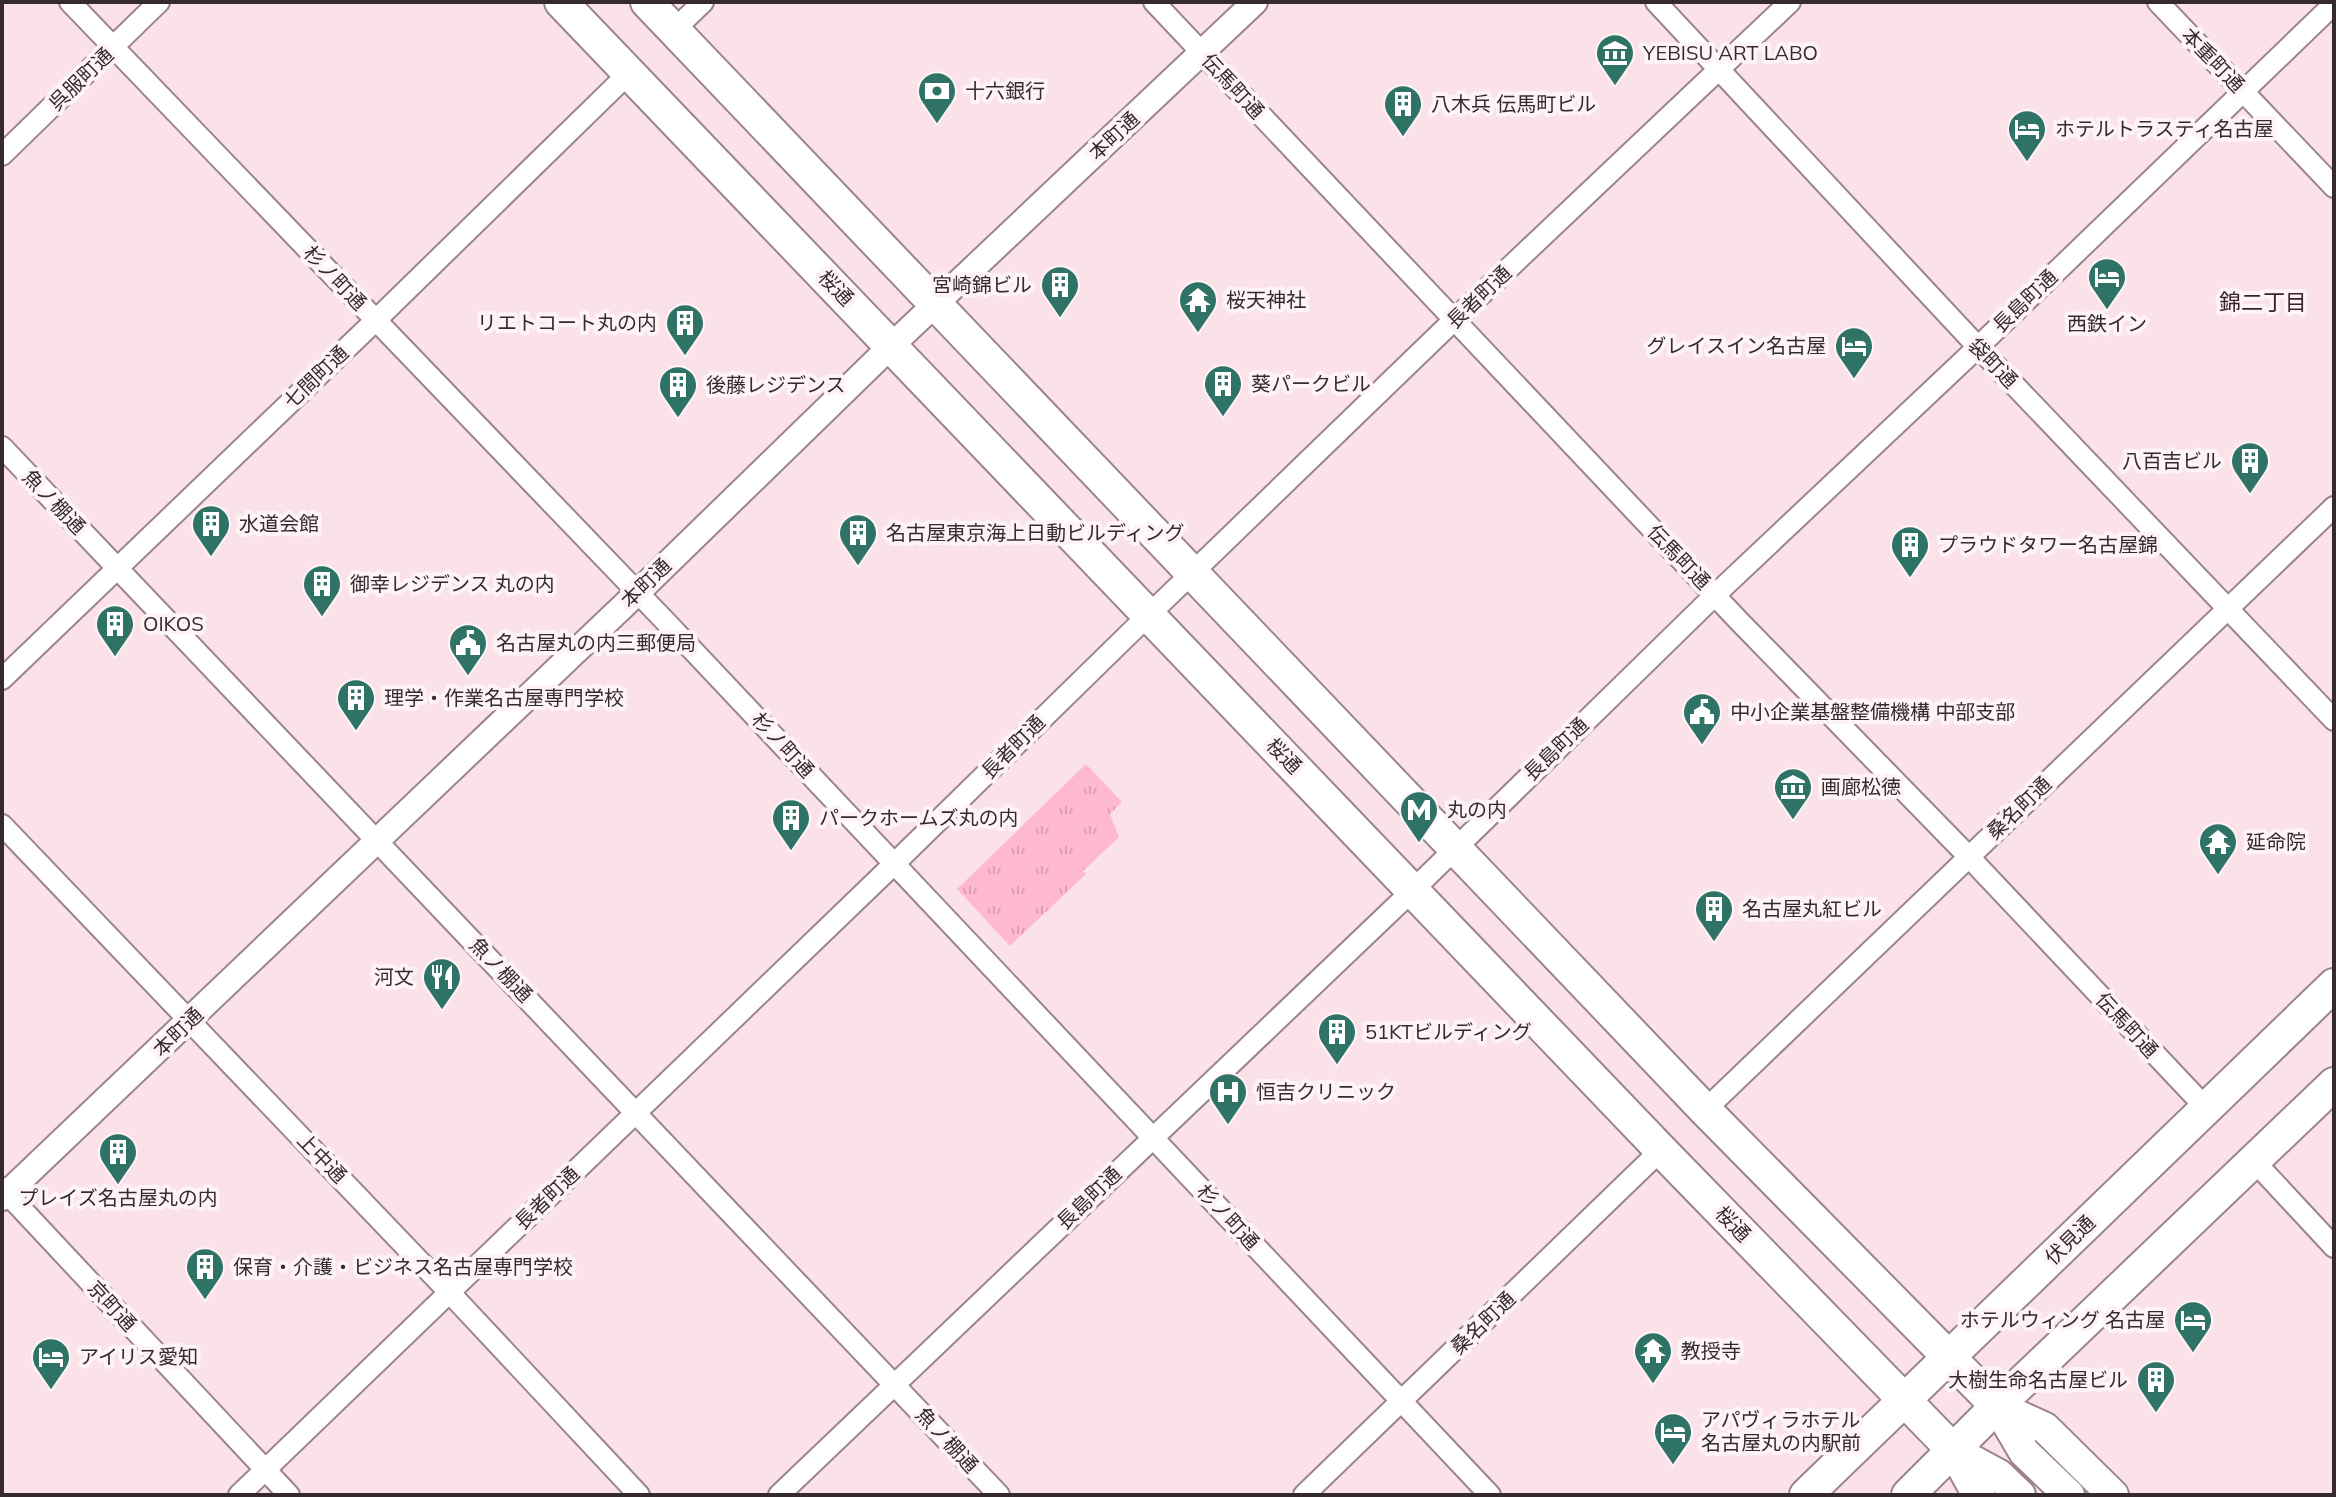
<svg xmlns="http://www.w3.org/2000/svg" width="2336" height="1497" viewBox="0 0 2336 1497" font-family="Mulish,'Noto Sans JP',sans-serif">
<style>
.grass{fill:url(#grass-tufts)}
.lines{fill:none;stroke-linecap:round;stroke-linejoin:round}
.minor-casing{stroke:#9b848b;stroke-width:24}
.tertiary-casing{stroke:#9b848b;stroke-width:28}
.primary-casing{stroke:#9b848b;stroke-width:34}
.trunk-casing{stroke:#9b848b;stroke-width:36}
.minor{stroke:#fff;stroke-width:20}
.tertiary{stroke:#fff;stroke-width:24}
.primary{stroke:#fff;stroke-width:30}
.trunk{stroke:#fff;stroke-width:32}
.labels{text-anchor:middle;stroke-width:8;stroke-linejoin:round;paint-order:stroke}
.poi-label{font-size:20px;fill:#352b2e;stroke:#fef3f6;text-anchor:start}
.street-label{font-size:20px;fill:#352b2e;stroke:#fef3f6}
.neighbourhood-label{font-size:22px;fill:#37242a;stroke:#fef3f6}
</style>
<defs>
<pattern id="grass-tufts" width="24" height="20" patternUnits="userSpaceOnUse" patternTransform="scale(2)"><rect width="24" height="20" fill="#ffb9cf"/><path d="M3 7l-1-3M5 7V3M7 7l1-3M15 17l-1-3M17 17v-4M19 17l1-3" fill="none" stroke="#db9fb2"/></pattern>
</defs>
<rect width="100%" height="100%" fill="#fbe1e8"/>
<path class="grass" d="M1086,764l36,38 -12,12 9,23 -36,34 3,3 -76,72 -53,-57z"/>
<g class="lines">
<defs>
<path id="minor" d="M70,2l597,621 823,872
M1154,2l584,618 231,237 237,251
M1656,2l322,345 356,373
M2158,2l176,185
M674,30l29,-28
M2,155l157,-153
M2,447l997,1048
M2,679l374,-359 253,-247
M2,825l448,468 189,202
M1705,1110l629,-603
M2254,1161l80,86
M2,1188l287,307
M239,1495l656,-632 235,-230 324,-313 336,-318
M779,1495l634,-605 302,-295 263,-248 356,-343
M1304,1495l357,-345"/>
<path id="tertiary" d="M2,1198l636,-606 253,-246 364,-344"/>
<path id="primary" d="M1997,1406l48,22 68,67
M1997,1406l27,46 45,43
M1953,1450l46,25 21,20
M1953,1450l22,40 5,5"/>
<path id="trunk" d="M561,2l1100,1148 292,300
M647,2l1058,1108 292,296
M1806,1495l528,-510
M1908,1495l89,-89 337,-322"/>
</defs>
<use href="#minor" class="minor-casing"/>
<use href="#tertiary" class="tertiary-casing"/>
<use href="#primary" class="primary-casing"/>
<use href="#trunk" class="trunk-casing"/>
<use href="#minor" class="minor"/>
<use href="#tertiary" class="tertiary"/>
<use href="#primary" class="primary"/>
<use href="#trunk" class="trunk"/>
</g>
<defs>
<symbol id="museum-pin" viewBox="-11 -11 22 30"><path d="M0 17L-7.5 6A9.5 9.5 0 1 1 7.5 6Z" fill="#2f7366" stroke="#fef3f6"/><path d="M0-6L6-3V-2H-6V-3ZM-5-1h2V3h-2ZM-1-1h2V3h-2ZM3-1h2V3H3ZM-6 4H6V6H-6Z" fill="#fff"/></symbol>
<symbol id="bank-pin" viewBox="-11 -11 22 30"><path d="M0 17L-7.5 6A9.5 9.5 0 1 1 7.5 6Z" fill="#2f7366" stroke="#fef3f6"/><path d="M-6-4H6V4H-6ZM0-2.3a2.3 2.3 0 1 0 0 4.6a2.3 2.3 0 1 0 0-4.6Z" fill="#fff"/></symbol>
<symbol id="building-pin" viewBox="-11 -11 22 30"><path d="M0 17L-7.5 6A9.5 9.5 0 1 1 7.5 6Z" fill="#2f7366" stroke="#fef3f6"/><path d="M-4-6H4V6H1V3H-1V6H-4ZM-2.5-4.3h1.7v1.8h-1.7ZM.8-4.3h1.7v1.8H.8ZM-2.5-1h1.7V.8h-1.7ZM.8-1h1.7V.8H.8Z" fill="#fff"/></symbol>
<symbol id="hotel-pin" viewBox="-11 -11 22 30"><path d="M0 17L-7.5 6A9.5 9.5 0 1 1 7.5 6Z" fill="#2f7366" stroke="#fef3f6"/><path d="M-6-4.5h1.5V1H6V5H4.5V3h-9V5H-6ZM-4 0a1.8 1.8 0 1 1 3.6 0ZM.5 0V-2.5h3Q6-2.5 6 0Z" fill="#fff"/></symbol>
<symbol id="temple-pin" viewBox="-11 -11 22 30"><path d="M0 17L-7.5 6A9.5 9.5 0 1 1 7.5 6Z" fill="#2f7366" stroke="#fef3f6"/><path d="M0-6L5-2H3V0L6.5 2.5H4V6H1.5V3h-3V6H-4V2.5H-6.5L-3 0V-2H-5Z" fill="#fff"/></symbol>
<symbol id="civic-pin" viewBox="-11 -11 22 30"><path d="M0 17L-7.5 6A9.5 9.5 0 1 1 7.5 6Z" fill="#2f7366" stroke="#fef3f6"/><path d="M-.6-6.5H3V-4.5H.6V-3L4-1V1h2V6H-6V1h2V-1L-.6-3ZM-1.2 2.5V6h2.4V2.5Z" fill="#fff"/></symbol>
<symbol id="metro-pin" viewBox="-11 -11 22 30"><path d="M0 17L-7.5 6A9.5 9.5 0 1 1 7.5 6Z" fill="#2f7366" stroke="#fef3f6"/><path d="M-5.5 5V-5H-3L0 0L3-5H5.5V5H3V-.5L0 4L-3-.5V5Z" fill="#fff"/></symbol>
<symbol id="restaurant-pin" viewBox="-11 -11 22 30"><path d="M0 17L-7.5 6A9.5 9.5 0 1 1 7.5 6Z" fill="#2f7366" stroke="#fef3f6"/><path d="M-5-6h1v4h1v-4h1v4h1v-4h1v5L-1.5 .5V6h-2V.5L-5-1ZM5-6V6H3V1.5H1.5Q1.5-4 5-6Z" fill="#fff"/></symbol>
<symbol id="hospital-pin" viewBox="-11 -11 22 30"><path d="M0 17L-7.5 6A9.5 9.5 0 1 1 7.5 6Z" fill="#2f7366" stroke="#fef3f6"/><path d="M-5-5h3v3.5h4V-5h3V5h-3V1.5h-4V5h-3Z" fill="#fff"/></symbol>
</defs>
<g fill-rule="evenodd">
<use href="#museum-pin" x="1593" y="31" width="44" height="60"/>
<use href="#bank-pin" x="915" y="69" width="44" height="60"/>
<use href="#building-pin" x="1381" y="82" width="44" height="60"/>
<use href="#hotel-pin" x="2005" y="107" width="44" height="60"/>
<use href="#hotel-pin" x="2085" y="255" width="44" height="60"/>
<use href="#building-pin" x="1038" y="263" width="44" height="60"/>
<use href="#temple-pin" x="1176" y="278" width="44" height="60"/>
<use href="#building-pin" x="663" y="301" width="44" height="60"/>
<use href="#hotel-pin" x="1832" y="324" width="44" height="60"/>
<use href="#building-pin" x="1201" y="362" width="44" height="60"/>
<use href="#building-pin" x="656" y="363" width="44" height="60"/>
<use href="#building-pin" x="2228" y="439" width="44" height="60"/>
<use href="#building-pin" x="189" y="502" width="44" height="60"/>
<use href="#building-pin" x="836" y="511" width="44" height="60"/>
<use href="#building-pin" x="1888" y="523" width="44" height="60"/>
<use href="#building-pin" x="300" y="562" width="44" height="60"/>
<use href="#building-pin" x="93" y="602" width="44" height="60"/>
<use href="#civic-pin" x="446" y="621" width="44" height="60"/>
<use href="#building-pin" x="334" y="676" width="44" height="60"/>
<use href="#civic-pin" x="1680" y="690" width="44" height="60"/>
<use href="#museum-pin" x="1771" y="765" width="44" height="60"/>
<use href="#metro-pin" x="1397" y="788" width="44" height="60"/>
<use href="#building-pin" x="769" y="796" width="44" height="60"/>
<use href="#temple-pin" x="2196" y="820" width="44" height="60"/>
<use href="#building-pin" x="1692" y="887" width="44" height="60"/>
<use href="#restaurant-pin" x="420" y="955" width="44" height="60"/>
<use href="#building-pin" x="1315" y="1010" width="44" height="60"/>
<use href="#hospital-pin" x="1206" y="1070" width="44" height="60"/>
<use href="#building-pin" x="96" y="1130" width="44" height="60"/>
<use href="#building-pin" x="183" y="1245" width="44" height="60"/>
<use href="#hotel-pin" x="2171" y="1298" width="44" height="60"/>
<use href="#temple-pin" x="1631" y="1329" width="44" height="60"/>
<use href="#hotel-pin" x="29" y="1335" width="44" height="60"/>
<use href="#building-pin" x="2134" y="1358" width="44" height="60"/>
<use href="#hotel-pin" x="1651" y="1410" width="44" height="60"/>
</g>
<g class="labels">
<g class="poi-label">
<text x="1643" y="60">YEBISU ART LABO</text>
<text x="965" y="98">十六銀行</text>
<text x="1431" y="111">八木兵 伝馬町ビル</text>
<text x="2055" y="136">ホテルトラスティ名古屋</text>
<text x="1032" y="292" text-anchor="end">宮崎錦ビル</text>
<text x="1226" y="307">桜天神社</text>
<text x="657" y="330" text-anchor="end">リエトコート丸の内</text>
<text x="2107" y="331" text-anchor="middle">西鉄イン</text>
<text x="1826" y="353" text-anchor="end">グレイスイン名古屋</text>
<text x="1251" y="391">葵パークビル</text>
<text x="706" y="392">後藤レジデンス</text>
<text x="2222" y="468" text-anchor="end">八百吉ビル</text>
<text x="239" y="531">水道会館</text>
<text x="886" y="540">名古屋東京海上日動ビルディング</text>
<text x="1938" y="552">プラウドタワー名古屋錦</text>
<text x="350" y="591">御幸レジデンス 丸の内</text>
<text x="143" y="631">OIKOS</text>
<text x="496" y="650">名古屋丸の内三郵便局</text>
<text x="384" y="705">理学・作業名古屋専門学校</text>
<text x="1730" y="719">中小企業基盤整備機構 中部支部</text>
<text x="1821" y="794">画廊松徳</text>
<text x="1447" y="817">丸の内</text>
<text x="819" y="825">パークホームズ丸の内</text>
<text x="2246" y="849">延命院</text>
<text x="1742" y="916">名古屋丸紅ビル</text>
<text x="414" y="984" text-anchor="end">河文</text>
<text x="1365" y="1039">51KTビルディング</text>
<text x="1256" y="1099">恒吉クリニック</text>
<text x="118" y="1205" text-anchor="middle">プレイズ名古屋丸の内</text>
<text x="233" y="1274">保育・介護・ビジネス名古屋専門学校</text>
<text x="2165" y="1327" text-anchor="end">ホテルウィング 名古屋</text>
<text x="1681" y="1358">教授寺</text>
<text x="79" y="1364">アイリス愛知</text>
<text x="2128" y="1387" text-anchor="end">大樹生命名古屋ビル</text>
<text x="1701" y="1427">アパヴィラホテル<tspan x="1701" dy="23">名古屋丸の内駅前</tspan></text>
</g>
<g class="street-label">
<text transform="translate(2213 60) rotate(46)" y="7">本重町通</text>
<text transform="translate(81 79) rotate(-44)" y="7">呉服町通</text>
<text transform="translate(1233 86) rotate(47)" y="7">伝馬町通</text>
<text transform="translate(1114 136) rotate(-43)" y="7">本町通</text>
<text transform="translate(335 278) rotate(46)" y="7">杉ノ町通</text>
<text transform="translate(836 288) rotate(46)" y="7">桜通</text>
<text transform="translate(1479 297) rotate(-44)" y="7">長者町通</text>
<text transform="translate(2025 301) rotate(-44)" y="7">長島町通</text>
<text transform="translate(1993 363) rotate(46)" y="7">袋町通</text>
<text transform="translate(316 377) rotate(-44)" y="7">七間町通</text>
<text transform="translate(54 502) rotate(46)" y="7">魚ノ棚通</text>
<text transform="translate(1679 557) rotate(46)" y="7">伝馬町通</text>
<text transform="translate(646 583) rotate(-44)" y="7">本町通</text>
<text transform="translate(783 745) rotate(47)" y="7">杉ノ町通</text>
<text transform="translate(1013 747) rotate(-45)" y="7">長者町通</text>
<text transform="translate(1556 749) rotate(-44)" y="7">長島町通</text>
<text transform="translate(1284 756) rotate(46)" y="7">桜通</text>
<text transform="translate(2019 808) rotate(-44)" y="7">桑名町通</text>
<text transform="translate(501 970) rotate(46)" y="7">魚ノ棚通</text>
<text transform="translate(2127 1025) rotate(47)" y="7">伝馬町通</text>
<text transform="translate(178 1032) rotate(-44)" y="7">本町通</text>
<text transform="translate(322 1158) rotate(46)" y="7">上中通</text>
<text transform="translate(547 1198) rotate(-44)" y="7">長者町通</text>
<text transform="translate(1089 1198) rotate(-44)" y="7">長島町通</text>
<text transform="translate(1228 1217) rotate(47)" y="7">杉ノ町通</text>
<text transform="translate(1733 1224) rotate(46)" y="7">桜通</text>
<text transform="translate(2070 1240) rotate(-44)" y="7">伏見通</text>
<text transform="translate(112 1306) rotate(47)" y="7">京町通</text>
<text transform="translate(1483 1323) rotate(-44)" y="7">桑名町通</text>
<text transform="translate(947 1440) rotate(47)" y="7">魚ノ棚通</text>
</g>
<g class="neighbourhood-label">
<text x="2263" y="310">錦二丁目</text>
</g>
</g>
<rect width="2336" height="1497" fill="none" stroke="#352b2e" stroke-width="8"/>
</svg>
